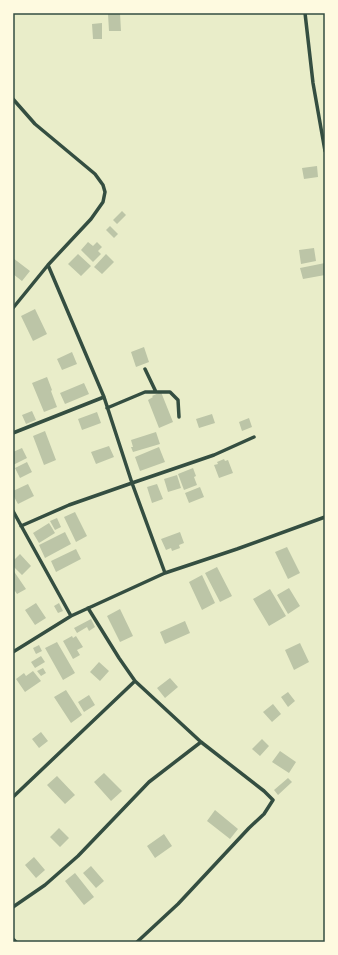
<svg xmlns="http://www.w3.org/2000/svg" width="338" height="955" viewBox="0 0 338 955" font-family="'PT Sans Narrow',sans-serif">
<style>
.building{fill:#bcc5a7}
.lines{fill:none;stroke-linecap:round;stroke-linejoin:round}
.minor{stroke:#344e41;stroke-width:3.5}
.neatline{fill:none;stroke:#344e41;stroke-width:1.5}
</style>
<rect width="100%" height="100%" fill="#e9edc9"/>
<path class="building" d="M120,13l1,18h-12l-1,-17z
M102,23v16h-9l-1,-15z
M317,166l1,11 -14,2 -2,-11z
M122,211l4,4 -9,9 -4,-4z
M110,226l8,8 -4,4 -8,-8z
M88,242l5,4 4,-4 5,5 -4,4 3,3 -8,8 -12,-12z
M314,248l2,13 -15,3 -2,-14z
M78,254l13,12 -10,10 -13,-12z
M106,254l8,8 -12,12 -8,-7z
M13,258l17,13 -8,10 -9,-7z
M325,263v12l-22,4 -3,-11z
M35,309l12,25 -14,7 -12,-25z
M144,347l5,15 -13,5 -5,-15z
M72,352l5,12 -15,6 -5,-11z
M47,377l5,13 -1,1 6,16 -13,5 -12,-29z
M84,383l5,11 -24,10 -5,-11z
M161,392l12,30 -14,6 -11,-28 5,-3 -1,-1z
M32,411l4,9 -10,4 -4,-9z
M97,412l4,11 -19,7 -4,-11z
M212,414l3,9 -16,5 -3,-9z
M249,418l3,9 -10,4 -3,-9z
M45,431l11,29 -12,5 -11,-29z
M156,432l4,12 -27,8 -2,-5h2l-2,-7z
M109,446l5,11 -18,7 -5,-12z
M159,447l6,15 -25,9 -5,-14z
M22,448l5,10 -14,7v-13z
M224,459l1,2 3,-1 5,13 -14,5 -5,-13 4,-1 -1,-2z
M27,462l5,10 -12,6 -5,-10z
M193,468l3,8 -2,1 3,8 -13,5 -6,-16z
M177,475l4,13 -13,4 -4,-13z
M28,484l6,12 -16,8 -5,-9v-4z
M157,484l6,15 -11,4 -5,-16z
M200,487l4,10 -15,6 -4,-10z
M75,512l12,24 -11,6 -12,-25z
M57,518l4,9 -6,3 -5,-9z
M49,523l6,10 -16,10 -6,-10z
M65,532l6,12 -26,14 -6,-13z
M180,532l4,11 -5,2 1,3 -8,3 -1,-3 -5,2 -5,-11z
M287,547l13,26 -12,6 -13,-27z
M76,549l5,10 -25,13 -5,-11z
M20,554l11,12 -9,9 -9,-9v-5z
M217,567l15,29 -12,6 -15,-29z
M13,570l13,19 -9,5 -4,-6z
M202,575l13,28 -13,7 -13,-28z
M289,588l11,18 -12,8 -11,-19z
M270,589l16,27 -17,10 -16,-27z
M36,603l10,15 -11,7 -10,-15z
M59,603l4,8 -5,2 -4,-7z
M120,609l13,27 -13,6 -13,-26z
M91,619l4,8 -6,4 -2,-4 -10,6 -3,-5z
M185,621l5,12 -25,11 -5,-12z
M72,636l1,2 3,-2 7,11 -6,3 3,5 -7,4 -10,-18z
M57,642l18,31 -12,7 -18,-32z
M300,643l9,19 -15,8 -9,-20z
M39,645l3,6 -6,3 -3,-6z
M41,656l4,6 -10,6 -4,-6z
M99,662l10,9 -9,10 -10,-9z
M43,668l3,5 -5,3 -4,-5z
M33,671l8,10 -16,11 -9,-13 8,-6 2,3z
M170,678l8,9 -13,11 -8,-10z
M66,690l16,25 -11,8 -17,-26z
M288,692l7,9 -7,6 -7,-10z
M89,695l6,10 -11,7 -6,-10z
M273,704l8,10 -9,8 -9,-10z
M41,732l7,9 -9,7 -7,-9z
M262,739l7,7 -9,10 -8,-7z
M280,751l16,11 -7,11 -17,-11z
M104,773l18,18 -11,10 -17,-19z
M57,776l18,19 -10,9 -18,-19z
M288,778l4,4 -14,13 -4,-5z
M215,810l23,19 -8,10 -23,-18z
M59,828l10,10 -9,9 -10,-10z
M164,834l8,12 -17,12 -8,-12z
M34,857l11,13 -9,8 -11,-13z
M91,866l13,15 -8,7 -13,-15z
M75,873l19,24 -10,8 -19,-24z"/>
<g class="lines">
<path class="minor" d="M305,13l8,70 12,68
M13,99l22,25 60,50 8,11 2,7 -2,10 -12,17 -43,46 -35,43
M48,265l56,132 28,86 33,90
M145,369l11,23
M107,408l38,-16h25l8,8 1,17
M13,433l91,-36
M13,511l58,105
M21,526l48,-21 63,-22 82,-28 40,-18
M88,608l31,50 16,23 66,61 63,49 9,9 -9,14 -15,14 -71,76 -41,38
M13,652l58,-36 94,-43 72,-24 88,-32
M13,797l122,-116
M13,907l32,-22 33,-29 71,-74 52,-40
M13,939l3,3"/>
</g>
<rect width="338" height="955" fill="none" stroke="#fefae0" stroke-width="28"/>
<rect x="14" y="14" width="310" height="927" class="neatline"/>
</svg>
